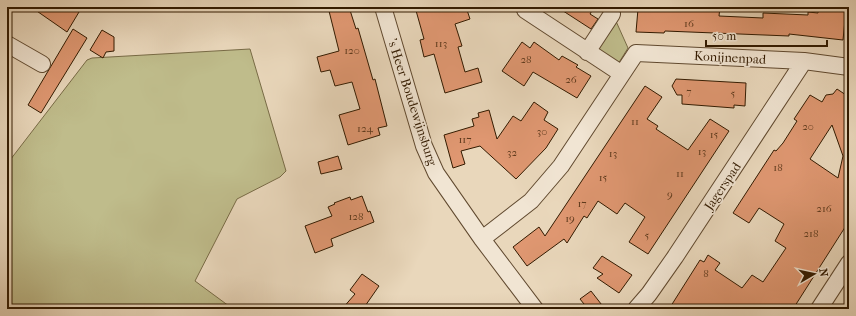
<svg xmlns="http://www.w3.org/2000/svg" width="856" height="316" viewBox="0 0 856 316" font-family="'IM FELL French Canon',serif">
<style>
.green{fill:#bfbc8b;stroke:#786b46}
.building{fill:#df9771;stroke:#321a00;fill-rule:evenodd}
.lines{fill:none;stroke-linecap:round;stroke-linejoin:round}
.minor-casing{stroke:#60492f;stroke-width:18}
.minor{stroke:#f1e5d3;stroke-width:16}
.labels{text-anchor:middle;stroke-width:3.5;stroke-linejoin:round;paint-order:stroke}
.number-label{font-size:11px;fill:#5d391c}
.street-label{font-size:13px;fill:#321a00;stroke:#f1e5d3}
</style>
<rect width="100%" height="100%" fill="#e9d7bb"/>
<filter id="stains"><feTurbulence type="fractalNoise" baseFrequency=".005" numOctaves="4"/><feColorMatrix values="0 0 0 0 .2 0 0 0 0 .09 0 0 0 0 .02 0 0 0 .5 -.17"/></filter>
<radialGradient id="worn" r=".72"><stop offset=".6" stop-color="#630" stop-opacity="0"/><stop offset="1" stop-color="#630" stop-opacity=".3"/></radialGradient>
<path class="green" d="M615,19l13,29 -10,16 -21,-14z
M250,49l36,122 -6,6 -43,22 -42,82 38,28h-226v-145l80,-104 5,-2z"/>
<path class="building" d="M31,7h51l-15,25z
M328,7h21l7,22 2,-1 15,52 2,-1 12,47 -9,2 2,7 -32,10 -9,-30 21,-6 -8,-27 -17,4 -5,-16 -9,2 -4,-15 22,-6z
M415,7h51l4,12 -15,5 7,22 -4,1 7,25 13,-4 4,14 -37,11 -11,-39 -10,3 -4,-17 4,-1z
M557,7h37l-4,7 8,5 -7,10z
M684,7h36l-1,9 44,2v-5l45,2v-3l10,1v-6l28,3 -3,30 -54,-6v2l-124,-5 -1,2 -28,-1 2,-23 46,1z
M73,29l14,9 -46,75 -13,-8z
M102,30l12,7v14l-8,1 -3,6 -13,-8z
M522,42l8,6 4,-6 25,18 3,-4 16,9 -2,2 15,9 -14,22 -44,-26 -9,14 -22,-15z
M676,79l70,4 -1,23 -11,-1v3l-52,-4v-9h-5l-5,-9z
M645,86l17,11 -15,22 11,7 -2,3 32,21 22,-31 19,12 -81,123 -19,-12 16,-25 -20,-14 -8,11 -19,-13 -11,17 -3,-2 -17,27 -3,-4 -37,27 -14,-19 26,-20 6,9z
M837,89l12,8v124l-56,88h-124l31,-49 4,2 4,-7 12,8 -5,7 27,18 10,-13 11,7 23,-34 -11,-7 9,-17 -25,-16 -10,15 -16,-10 41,-63 2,1 7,-8 14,-22 -3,-2 16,-24 12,7 4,-7 7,-1zM832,125l11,31 -5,22 -28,-19z
M534,102l14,10 -4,8 14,9 -12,19 -30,31 -36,-33 -19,5 4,13 -12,4 -9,-33 30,-9 -2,-7 7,-2 -1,-4 11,-3 8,29 16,-23 8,5z
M338,156l4,13 -21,5 -3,-12z
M362,196l6,16 2,-1 4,11 -43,17 2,7 -18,7 -10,-27 27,-10 -4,-9 7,-3 -1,-1 16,-6 1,3z
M602,256l30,19 -13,18 -22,-15 6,-4 -10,-6z
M362,274l17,12 -16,23h-21l13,-15 -5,-4z
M591,291l14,18h-17l-8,-10z"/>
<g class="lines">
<defs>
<path id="minor" d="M383,7l41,139 12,27 46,66 53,70
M527,7l-2,3 97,64
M7,44l35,20
M587,52l25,-38
M482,239l49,-38 30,-35 75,-113 168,8 45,6
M636,309l13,-15 26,-37 129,-196
M819,309l30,-46"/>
</defs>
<use href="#minor" class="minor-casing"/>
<use href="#minor" class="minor"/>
</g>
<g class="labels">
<g class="number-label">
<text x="689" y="27">16</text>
<text x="441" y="47">113</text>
<text x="352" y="54">120</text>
<text x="526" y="63">28</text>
<text x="571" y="83">26</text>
<text x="689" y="95">7</text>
<text x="733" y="97">5</text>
<text x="635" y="125">11</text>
<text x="808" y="130">20</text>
<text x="365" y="132">124</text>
<text x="542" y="135">30</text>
<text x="714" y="138">15</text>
<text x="465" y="143">117</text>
<text x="702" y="155">13</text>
<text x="512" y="156">32</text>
<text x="613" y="157">13</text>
<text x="778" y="171">18</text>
<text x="680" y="177">11</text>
<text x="603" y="181">15</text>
<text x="670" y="198">9</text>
<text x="582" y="207">17</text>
<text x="824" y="212">216</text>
<text x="356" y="220">128</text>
<text x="570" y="222">19</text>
<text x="811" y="237">218</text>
<text x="647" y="239">5</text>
<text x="706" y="277">8</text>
</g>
<g class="street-label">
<text transform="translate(730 57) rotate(3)" y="5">Konijnenpad</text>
<text transform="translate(413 102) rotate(72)" y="5">'s Heer Boudewijnsburg</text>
<text transform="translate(722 186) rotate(-56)" y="5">Jagerspad</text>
</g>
</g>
<rect width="856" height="316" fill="none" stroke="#e9d7bb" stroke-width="24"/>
<rect x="8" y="8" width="840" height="300" fill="none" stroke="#321a00" stroke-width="2"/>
<rect x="12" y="12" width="832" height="292" fill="none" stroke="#321a00"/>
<g transform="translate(814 274) rotate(81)" stroke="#f1e5d3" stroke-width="3" paint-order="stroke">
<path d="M0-3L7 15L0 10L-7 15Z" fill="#321a00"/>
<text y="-6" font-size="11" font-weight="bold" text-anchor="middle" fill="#321a00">N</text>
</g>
<path d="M706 40v6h121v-6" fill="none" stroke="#321a00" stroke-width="2"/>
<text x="712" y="40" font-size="12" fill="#321a00" stroke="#f1e5d3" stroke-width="3" paint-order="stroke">50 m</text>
<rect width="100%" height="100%" filter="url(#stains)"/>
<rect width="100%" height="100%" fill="url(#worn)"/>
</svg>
